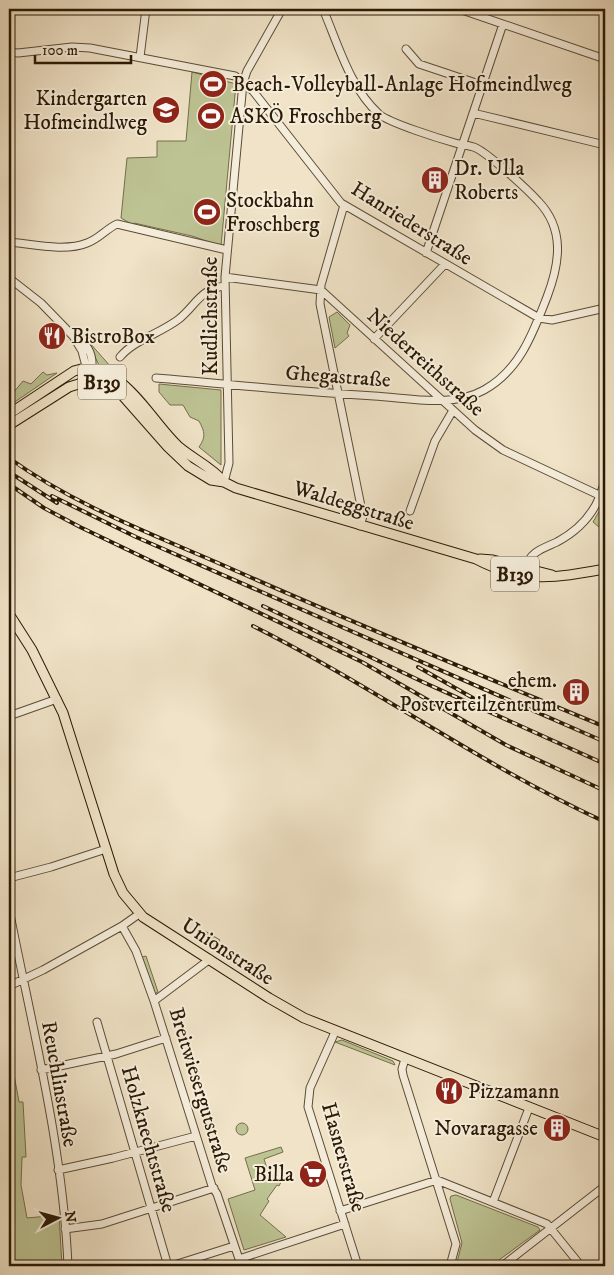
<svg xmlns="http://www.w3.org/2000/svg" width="614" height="1275" viewBox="0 0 614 1275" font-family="'IM FELL DW Pica',serif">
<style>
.green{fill:#bdc393;stroke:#746e4c}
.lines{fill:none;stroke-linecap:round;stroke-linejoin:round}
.minor-casing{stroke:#5c4c36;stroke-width:9}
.major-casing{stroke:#2b1a05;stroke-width:11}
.minor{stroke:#f5eddb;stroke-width:7}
.major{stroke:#f0e3c7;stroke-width:9}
.rail-casing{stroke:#2b1a05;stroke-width:4}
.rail{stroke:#f5eddb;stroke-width:2;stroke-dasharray:5.5;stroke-linecap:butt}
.labels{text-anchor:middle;stroke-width:4;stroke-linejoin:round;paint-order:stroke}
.shield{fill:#f5eddb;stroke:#685945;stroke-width:1}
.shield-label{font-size:20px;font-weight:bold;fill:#2b1a05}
.poi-label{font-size:21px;fill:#2b1a05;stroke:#f5eddb;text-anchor:start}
.street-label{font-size:21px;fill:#2b1a05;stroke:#f5eddb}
</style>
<rect width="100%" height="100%" fill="#f0e3c7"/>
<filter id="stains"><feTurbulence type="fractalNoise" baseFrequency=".004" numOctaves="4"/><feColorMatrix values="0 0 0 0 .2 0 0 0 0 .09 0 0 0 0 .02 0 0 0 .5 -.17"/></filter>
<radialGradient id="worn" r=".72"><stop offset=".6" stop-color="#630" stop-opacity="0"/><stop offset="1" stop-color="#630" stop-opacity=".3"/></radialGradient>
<path class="green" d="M192,72l44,12 -15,162 -29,-10 -58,-13 -1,2 -12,-7 6,-60 30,-1v-16h29z
M337,312l13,13 -3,8 2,3 -14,12 -6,-31z
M81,333l38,43 -20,-11 -8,-16 -13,-14z
M43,372l4,3 10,-2 -48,33v-8l14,-17 8,3z
M159,384l62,6v75l-22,-18c7,-10 6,-15 0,-26l-9,-4 -7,-12h-13l-11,-13z
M605,501v31l-12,-10z
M205,931l15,9 -7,10 -15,-10z
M146,956l12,36 -4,2 -12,-37z
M342,1040l51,21 2,4 -60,-23z
M13,1069l6,33h4l3,55h-4l-1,28 6,33 32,-3 3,51h-51l1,-25 -3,-11v-158z
M236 1129a6 6 0 1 1 12 0a6 6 0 1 1-12 0Z
M281,1147l2,5 -19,7 4,13 13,10 -2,4 -2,-1 -10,14 2,2 -9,14 26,22 -42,13 -16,-51 27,-9 -10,-32z
M456,1195l82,32 2,3 -41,30 -2,6h-41l6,-23 -12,-44 1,-3z"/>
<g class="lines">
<defs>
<path id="minor" d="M459,9l146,50
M406,49l13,15 63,21
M9,52l9,1 54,-6 18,1 145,28 18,15 88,112 198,115 13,2 53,-12
M140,57l6,-48
M473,113l132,32
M344,205l-23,80 -1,19 43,212 -3,10
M9,242c23,2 56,10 78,1 12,-4 19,-14 30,-19l110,26
M426,253l77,-229
M225,277l96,13 154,140 28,20 98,46
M9,278l32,25 32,33 9,15 5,19 12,11
M76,337c12,7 17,17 16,31
M374,339l71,-75
M120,357c14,-17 41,-24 59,-38 18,-15 21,-30 46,-33
M156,378c72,6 145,14 218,18 35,2 78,12 110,-6 36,-20 49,-57 63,-93 13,-34 18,-68 -9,-96 -11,-12 -48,-46 -62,-53 -6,-3 -14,-3 -21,-5 -14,-4 -66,-20 -76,-29 -29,-26 -41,-70 -56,-105
M224,482l5,-19 -4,-186 18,-194 4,-12 35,-62
M410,511l25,-70 17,-29
M525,568c6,-17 17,-19 32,-26 26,-14 43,-36 48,-64
M9,716l48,-17
M9,878l42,-11 55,-18
M9,909c23,118 54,237 59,357
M122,926l14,25 18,50 58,185 5,8 22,65v7
M9,986l34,-16 79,-44 17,-12
M154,1001l56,-42
M97,1022l71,244
M335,1032l-25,56 -2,19 50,159
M405,1059l-3,10 1,6 53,169 -6,22
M41,1070l75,-16 50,-16
M58,1170l55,-12 83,-22
M493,1202l36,-94
M340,1211l97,-31 110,44 34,42
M65,1229l37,-5 112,-36
M239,1259l106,-35
M171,1266l63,-20
M505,1266l1,-3 99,-77"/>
<path id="major" d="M9,414l65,-43c46,-15 76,50 105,76 14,12 33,20 45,35
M9,425l60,-38 19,-6 16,2 19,13 45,51 20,19 23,14 13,2 12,6 240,71c47,25 79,19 129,10
M480,559l13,1 59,15
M9,614l23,36 31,63 51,161 9,19 20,24 126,81 35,20 301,119"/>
</defs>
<use href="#minor" class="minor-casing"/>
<use href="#major" class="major-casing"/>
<use href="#minor" class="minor"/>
<use href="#major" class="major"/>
<defs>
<path id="rail" d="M9,458c65,47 143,76 216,108 126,56 253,108 380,161
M9,472l48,31
M9,484l35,24 36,19 282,135 144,83 99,46
M52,496l84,41 469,205
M263,606l162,77 180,81
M253,626c120,60 230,140 352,196
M418,667l55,31"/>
</defs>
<use href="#rail" class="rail-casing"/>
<use href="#rail" class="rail"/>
</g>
<defs>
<symbol id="stadium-disc" viewBox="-11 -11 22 22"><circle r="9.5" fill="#8f2418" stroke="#f5eddb"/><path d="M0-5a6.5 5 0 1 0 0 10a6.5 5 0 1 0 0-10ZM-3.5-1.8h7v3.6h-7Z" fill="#fff"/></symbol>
<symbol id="school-disc" viewBox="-11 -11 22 22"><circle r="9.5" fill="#8f2418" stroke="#f5eddb"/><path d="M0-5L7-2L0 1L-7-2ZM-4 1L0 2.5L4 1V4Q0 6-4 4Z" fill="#fff"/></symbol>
<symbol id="building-disc" viewBox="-11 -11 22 22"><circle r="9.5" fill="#8f2418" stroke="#f5eddb"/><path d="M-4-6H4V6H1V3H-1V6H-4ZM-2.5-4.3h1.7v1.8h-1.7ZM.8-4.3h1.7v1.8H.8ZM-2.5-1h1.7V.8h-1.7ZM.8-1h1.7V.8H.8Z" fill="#fff"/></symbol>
<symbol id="restaurant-disc" viewBox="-11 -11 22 22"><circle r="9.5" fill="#8f2418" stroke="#f5eddb"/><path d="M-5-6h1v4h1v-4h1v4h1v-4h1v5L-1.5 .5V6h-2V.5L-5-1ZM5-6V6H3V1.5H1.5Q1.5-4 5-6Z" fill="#fff"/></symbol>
<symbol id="supermarket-disc" viewBox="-11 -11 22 22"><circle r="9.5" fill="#8f2418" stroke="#f5eddb"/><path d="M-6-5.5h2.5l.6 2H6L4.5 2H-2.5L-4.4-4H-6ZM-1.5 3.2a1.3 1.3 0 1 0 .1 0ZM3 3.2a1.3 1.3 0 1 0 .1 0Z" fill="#fff"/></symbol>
</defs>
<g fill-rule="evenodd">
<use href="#stadium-disc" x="197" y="68" width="32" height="32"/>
<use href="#school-disc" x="150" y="94" width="32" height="32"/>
<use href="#stadium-disc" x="195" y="100" width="32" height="32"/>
<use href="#building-disc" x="419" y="164" width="32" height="32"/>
<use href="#stadium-disc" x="191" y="196" width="32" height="32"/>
<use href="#restaurant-disc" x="36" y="320" width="32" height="32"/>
<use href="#building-disc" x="560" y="676" width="32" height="32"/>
<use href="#restaurant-disc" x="433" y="1075" width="32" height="32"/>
<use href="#building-disc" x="541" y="1112" width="32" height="32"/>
<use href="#supermarket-disc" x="297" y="1158" width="32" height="32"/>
</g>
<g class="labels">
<g class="shield">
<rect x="78" y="364.5" width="48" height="35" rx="4"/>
<rect x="491" y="556.5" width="48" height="35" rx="4"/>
</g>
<g class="shield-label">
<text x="102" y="389">B139</text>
<text x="515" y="581">B139</text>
</g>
<g class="poi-label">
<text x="232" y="91">Beach-Volleyball-Anlage Hofmeindlweg</text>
<text x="147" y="105" text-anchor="end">Kindergarten<tspan x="147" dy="24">Hofmeindlweg</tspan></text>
<text x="230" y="123">ASKÖ Froschberg</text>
<text x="454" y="175">Dr. Ulla<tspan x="454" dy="24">Roberts</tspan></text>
<text x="226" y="207">Stockbahn<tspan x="226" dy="24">Froschberg</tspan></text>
<text x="71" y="343">BistroBox</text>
<text x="557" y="687" text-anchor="end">ehem.<tspan x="557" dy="24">Postverteilzentrum</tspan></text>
<text x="468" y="1098">Pizzamann</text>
<text x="538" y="1135" text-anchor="end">Novaragasse</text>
<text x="294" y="1181" text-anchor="end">Billa</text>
</g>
<g class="street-label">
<text transform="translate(412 223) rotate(32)" y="7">Hanriederstraße</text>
<text transform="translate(210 316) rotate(-90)" y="7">Kudlichstraße</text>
<text transform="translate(426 362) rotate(42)" y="7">Niederreithstraße</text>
<text transform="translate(338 376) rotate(4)" y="7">Ghegastraße</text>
<text transform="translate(354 505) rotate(17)" y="7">Waldeggstraße</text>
<text transform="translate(228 951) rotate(33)" y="7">Unionstraße</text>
<text transform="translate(60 1084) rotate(80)" y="7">Reuchlinstraße</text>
<text transform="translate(201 1090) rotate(73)" y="7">Breitwiesergutstraße</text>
<text transform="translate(149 1139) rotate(74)" y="7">Holzknechtstraße</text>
<text transform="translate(344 1157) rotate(74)" y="7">Hasnerstraße</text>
</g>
</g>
<rect width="614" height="1275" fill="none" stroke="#f0e3c7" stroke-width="30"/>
<rect x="10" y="10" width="594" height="1255" fill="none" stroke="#2b1a05" stroke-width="2.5"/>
<rect x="15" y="15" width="584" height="1245" fill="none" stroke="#2b1a05"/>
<g transform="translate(58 1218) rotate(84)" stroke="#f5eddb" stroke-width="4" paint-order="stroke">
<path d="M0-4L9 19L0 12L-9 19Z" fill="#2b1a05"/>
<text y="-8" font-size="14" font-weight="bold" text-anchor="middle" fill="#2b1a05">N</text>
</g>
<path d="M35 55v8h96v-8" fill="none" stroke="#2b1a05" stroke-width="2.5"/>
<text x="42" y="55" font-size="15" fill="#2b1a05" stroke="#f5eddb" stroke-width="4" paint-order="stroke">100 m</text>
<rect width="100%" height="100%" filter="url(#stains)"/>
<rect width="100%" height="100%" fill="url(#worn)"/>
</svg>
